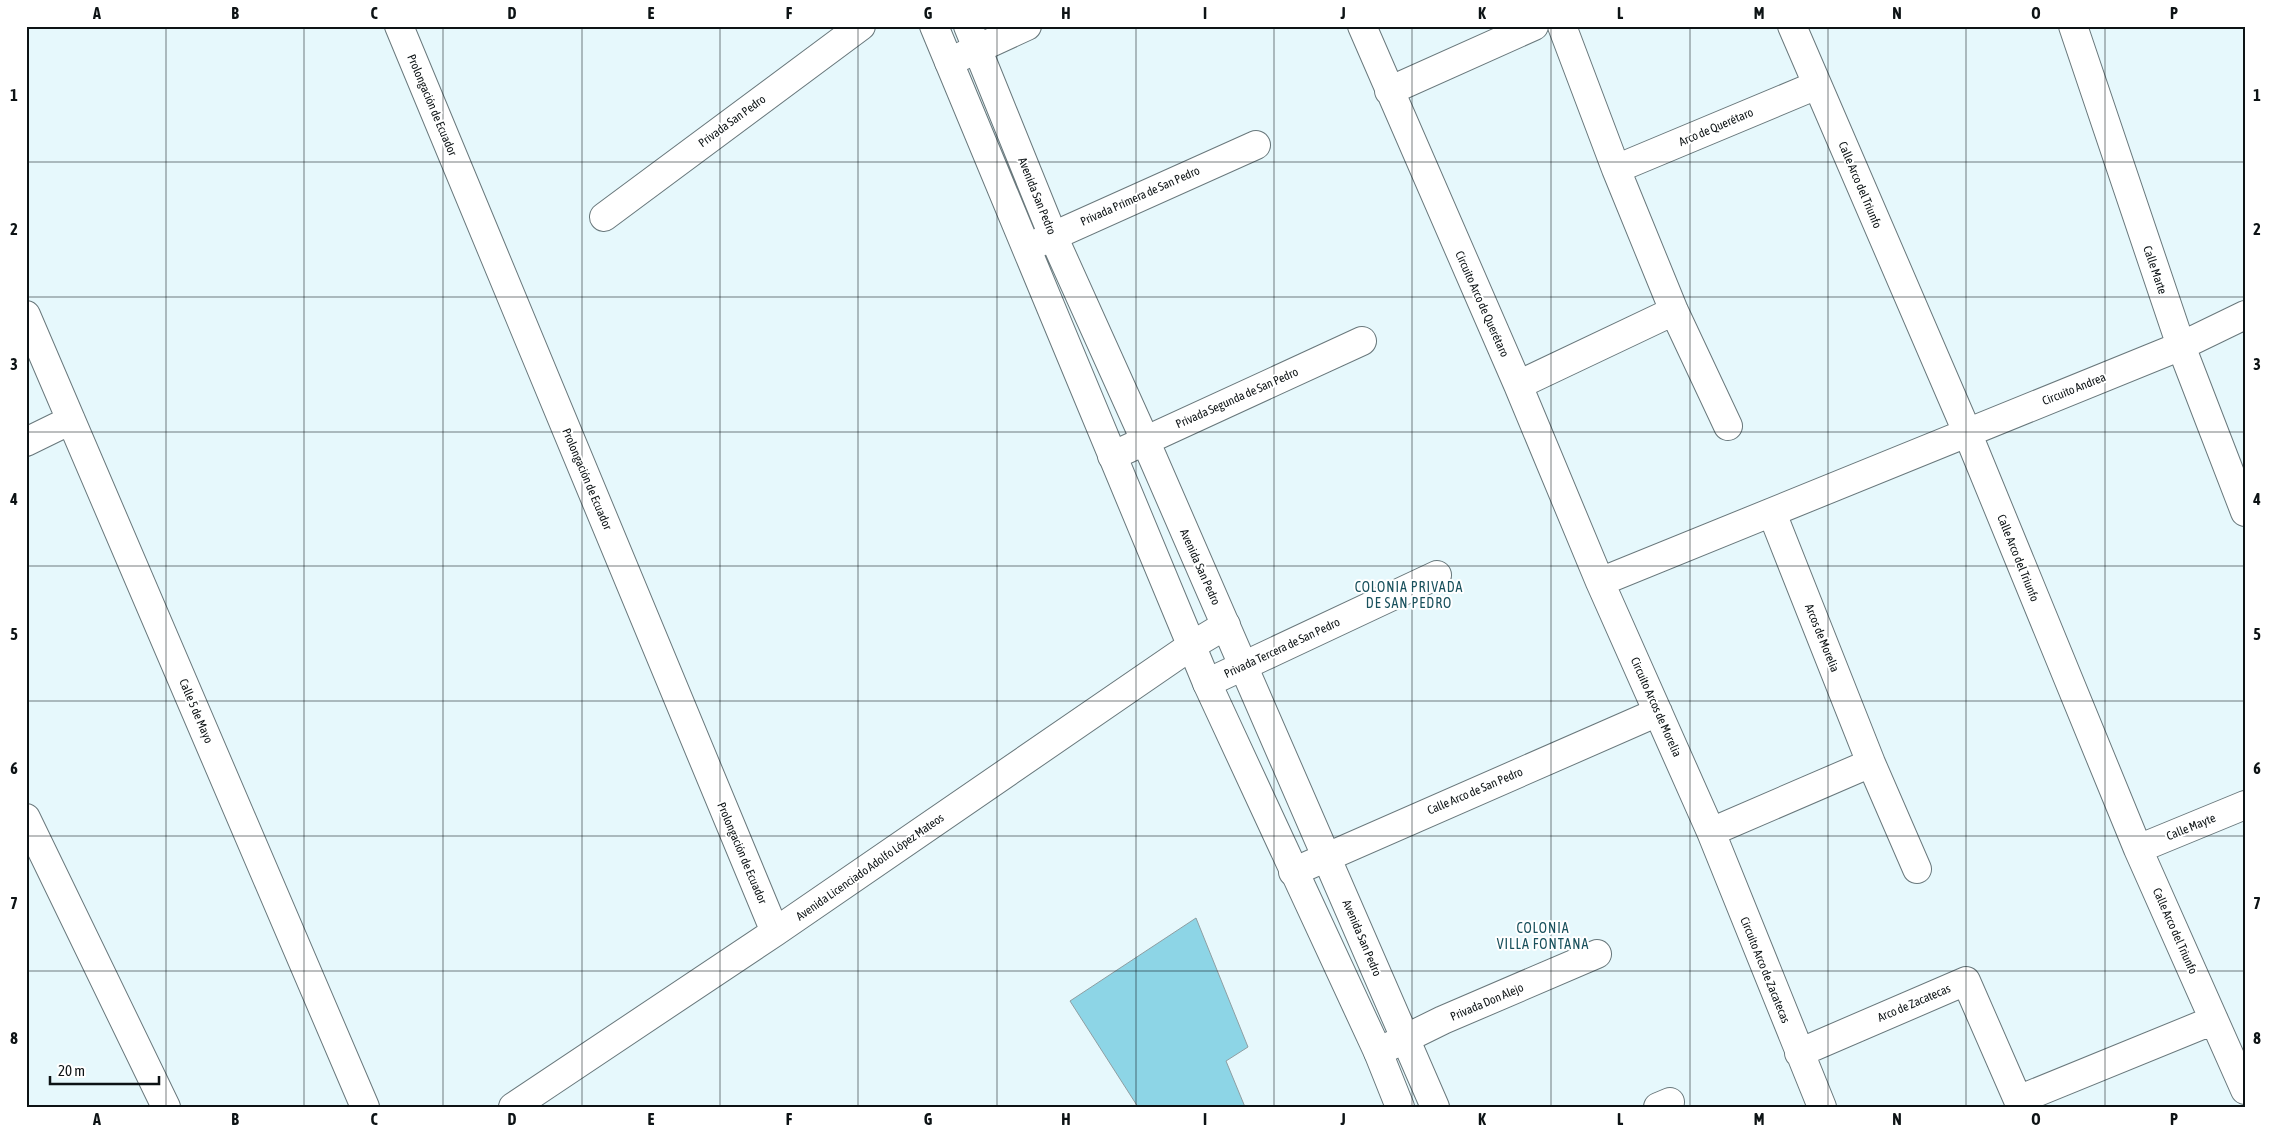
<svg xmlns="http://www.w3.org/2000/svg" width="2271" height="1133" viewBox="0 0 2271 1133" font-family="'Asap Condensed',sans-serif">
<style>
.building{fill:#8dd5e6;stroke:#8e9ea2}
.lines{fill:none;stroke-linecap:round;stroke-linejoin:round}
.minor-casing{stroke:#69787c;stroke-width:30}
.major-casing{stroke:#69787c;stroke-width:30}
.minor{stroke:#fff;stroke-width:28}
.major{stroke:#fff;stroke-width:28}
.grid{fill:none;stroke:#0d1315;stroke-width:1;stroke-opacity:0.55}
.labels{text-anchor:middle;stroke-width:4;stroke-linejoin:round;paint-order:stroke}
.street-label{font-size:12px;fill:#0d1315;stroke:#fff}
.neighbourhood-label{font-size:14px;letter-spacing:1px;fill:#18505c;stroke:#fff}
.neatline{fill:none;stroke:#0d1315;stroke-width:2}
.grid-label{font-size:16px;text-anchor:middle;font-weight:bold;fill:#0d1315}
</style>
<rect width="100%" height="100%" fill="#e6f8fc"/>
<path class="building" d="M1196,918l52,129 -22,14 19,46h-107l-68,-106z"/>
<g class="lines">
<defs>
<path id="minor" d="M399,26l376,906
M1362,26l156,359 82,197 111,250 111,275
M1562,26l54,143 58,142 54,115
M1792,26l175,406 171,417 107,241
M2073,26l108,320 64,166
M949,62l78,-36
M1389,91l145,-65
M1616,169l201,-84
M604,217l257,-191
M1031,246l225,-101
M26,315l339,792
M1518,385l156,-74
M26,442l45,-22
M1112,456l250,-115
M1772,513l99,250 46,106
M1600,582l581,-236 64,-31
M1207,683l230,-108
M26,818l140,289
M1711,832l160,-69
M2138,849l107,-44
M1293,872l365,-160
M1378,1052l65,-32 154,-66
M1799,1053l167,-72 55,126
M2018,1100l196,-80
M513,1107l262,-175 416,-286 35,-21
M1658,1107l12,-5"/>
<path id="major" d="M934,26l273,657 171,369 22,55
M968,26l85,210 92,204 290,667"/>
</defs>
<use href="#minor" class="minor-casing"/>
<use href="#major" class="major-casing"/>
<use href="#minor" class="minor"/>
<use href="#major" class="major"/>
</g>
<path class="grid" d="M166,26v1081M304,26v1081M443,26v1081M582,26v1081M720,26v1081M858,26v1081M997,26v1081M1136,26v1081M1274,26v1081M1412,26v1081M1551,26v1081M1690,26v1081M1828,26v1081M1966,26v1081M2105,26v1081M26,162h2219M26,297h2219M26,432h2219M26,566h2219M26,701h2219M26,836h2219M26,971h2219"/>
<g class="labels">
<g class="street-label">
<text transform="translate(432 105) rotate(67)" y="4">Prolongación de Ecuador</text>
<text transform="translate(732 121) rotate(-36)" y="4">Privada San Pedro</text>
<text transform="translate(1716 127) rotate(-23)" y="4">Arco de Querétaro</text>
<text transform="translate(1860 185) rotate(67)" y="4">Calle Arco del Triunfo</text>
<text transform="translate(1037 196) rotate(68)" y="4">Avenida San Pedro</text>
<text transform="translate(1140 196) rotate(-24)" y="4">Privada Primera de San Pedro</text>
<text transform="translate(2155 270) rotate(71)" y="4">Calle Marte</text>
<text transform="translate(1482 304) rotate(66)" y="4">Circuito Arco de Querétaro</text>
<text transform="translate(2074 389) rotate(-22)" y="4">Circuito Andrea</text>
<text transform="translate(1237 398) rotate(-24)" y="4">Privada Segunda de San Pedro</text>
<text transform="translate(587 479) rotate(67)" y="4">Prolongación de Ecuador</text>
<text transform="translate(2018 558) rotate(68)" y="4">Calle Arco del Triunfo</text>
<text transform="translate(1200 567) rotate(66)" y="4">Avenida San Pedro</text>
<text transform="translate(1822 638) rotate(68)" y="4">Arcos de Morelia</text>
<text transform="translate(1282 648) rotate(-25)" y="4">Privada Tercera de San Pedro</text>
<text transform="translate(1656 707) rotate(66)" y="4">Circuito Arcos de Morelia</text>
<text transform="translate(196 711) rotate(67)" y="4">Calle 5 de Mayo</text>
<text transform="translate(1475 791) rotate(-23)" y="4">Calle Arco de San Pedro</text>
<text transform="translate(2191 827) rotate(-22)" y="4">Calle Mayte</text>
<text transform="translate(742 853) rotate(67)" y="4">Prolongación de Ecuador</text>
<text transform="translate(870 867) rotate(-35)" y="4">Avenida Licenciado Adolfo López Mateos</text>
<text transform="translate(2175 931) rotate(66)" y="4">Calle Arco del Triunfo</text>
<text transform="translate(1362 938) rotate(67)" y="4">Avenida San Pedro</text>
<text transform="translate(1765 970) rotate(68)" y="4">Circuito Arco de Zacatecas</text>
<text transform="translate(1487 1002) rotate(-23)" y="4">Privada Don Alejo</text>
<text transform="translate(1914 1003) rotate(-23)" y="4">Arco de Zacatecas</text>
</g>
<g class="neighbourhood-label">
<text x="1409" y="592">COLONIA PRIVADA<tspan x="1409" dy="16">DE SAN PEDRO</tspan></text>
<text x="1543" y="933">COLONIA<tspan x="1543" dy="16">VILLA FONTANA</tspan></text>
</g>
</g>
<rect width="2271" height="1133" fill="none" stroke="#ffffff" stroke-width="55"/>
<path d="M50 1076v8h109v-8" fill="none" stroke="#0d1315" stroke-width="2.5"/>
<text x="58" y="1076" font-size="15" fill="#0d1315" stroke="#ffffff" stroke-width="4" paint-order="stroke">20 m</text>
<rect x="28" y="28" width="2216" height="1078" class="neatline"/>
<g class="grid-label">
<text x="97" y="19">A</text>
<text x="235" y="19">B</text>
<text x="374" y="19">C</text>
<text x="512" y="19">D</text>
<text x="651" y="19">E</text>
<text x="789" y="19">F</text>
<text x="928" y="19">G</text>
<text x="1066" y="19">H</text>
<text x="1205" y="19">I</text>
<text x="1343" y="19">J</text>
<text x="1482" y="19">K</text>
<text x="1620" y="19">L</text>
<text x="1759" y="19">M</text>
<text x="1897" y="19">N</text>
<text x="2036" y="19">O</text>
<text x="2174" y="19">P</text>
<text x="14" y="101">1</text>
<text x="2257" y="101">1</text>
<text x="14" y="235">2</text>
<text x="2257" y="235">2</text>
<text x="14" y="370">3</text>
<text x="2257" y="370">3</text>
<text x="14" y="505">4</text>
<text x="2257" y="505">4</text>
<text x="14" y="640">5</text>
<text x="2257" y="640">5</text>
<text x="14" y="774">6</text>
<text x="2257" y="774">6</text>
<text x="14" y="909">7</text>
<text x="2257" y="909">7</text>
<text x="14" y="1044">8</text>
<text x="2257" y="1044">8</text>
<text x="97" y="1125">A</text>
<text x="235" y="1125">B</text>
<text x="374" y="1125">C</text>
<text x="512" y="1125">D</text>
<text x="651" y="1125">E</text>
<text x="789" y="1125">F</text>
<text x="928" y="1125">G</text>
<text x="1066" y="1125">H</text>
<text x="1205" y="1125">I</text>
<text x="1343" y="1125">J</text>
<text x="1482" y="1125">K</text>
<text x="1620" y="1125">L</text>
<text x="1759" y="1125">M</text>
<text x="1897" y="1125">N</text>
<text x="2036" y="1125">O</text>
<text x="2174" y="1125">P</text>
</g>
</svg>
